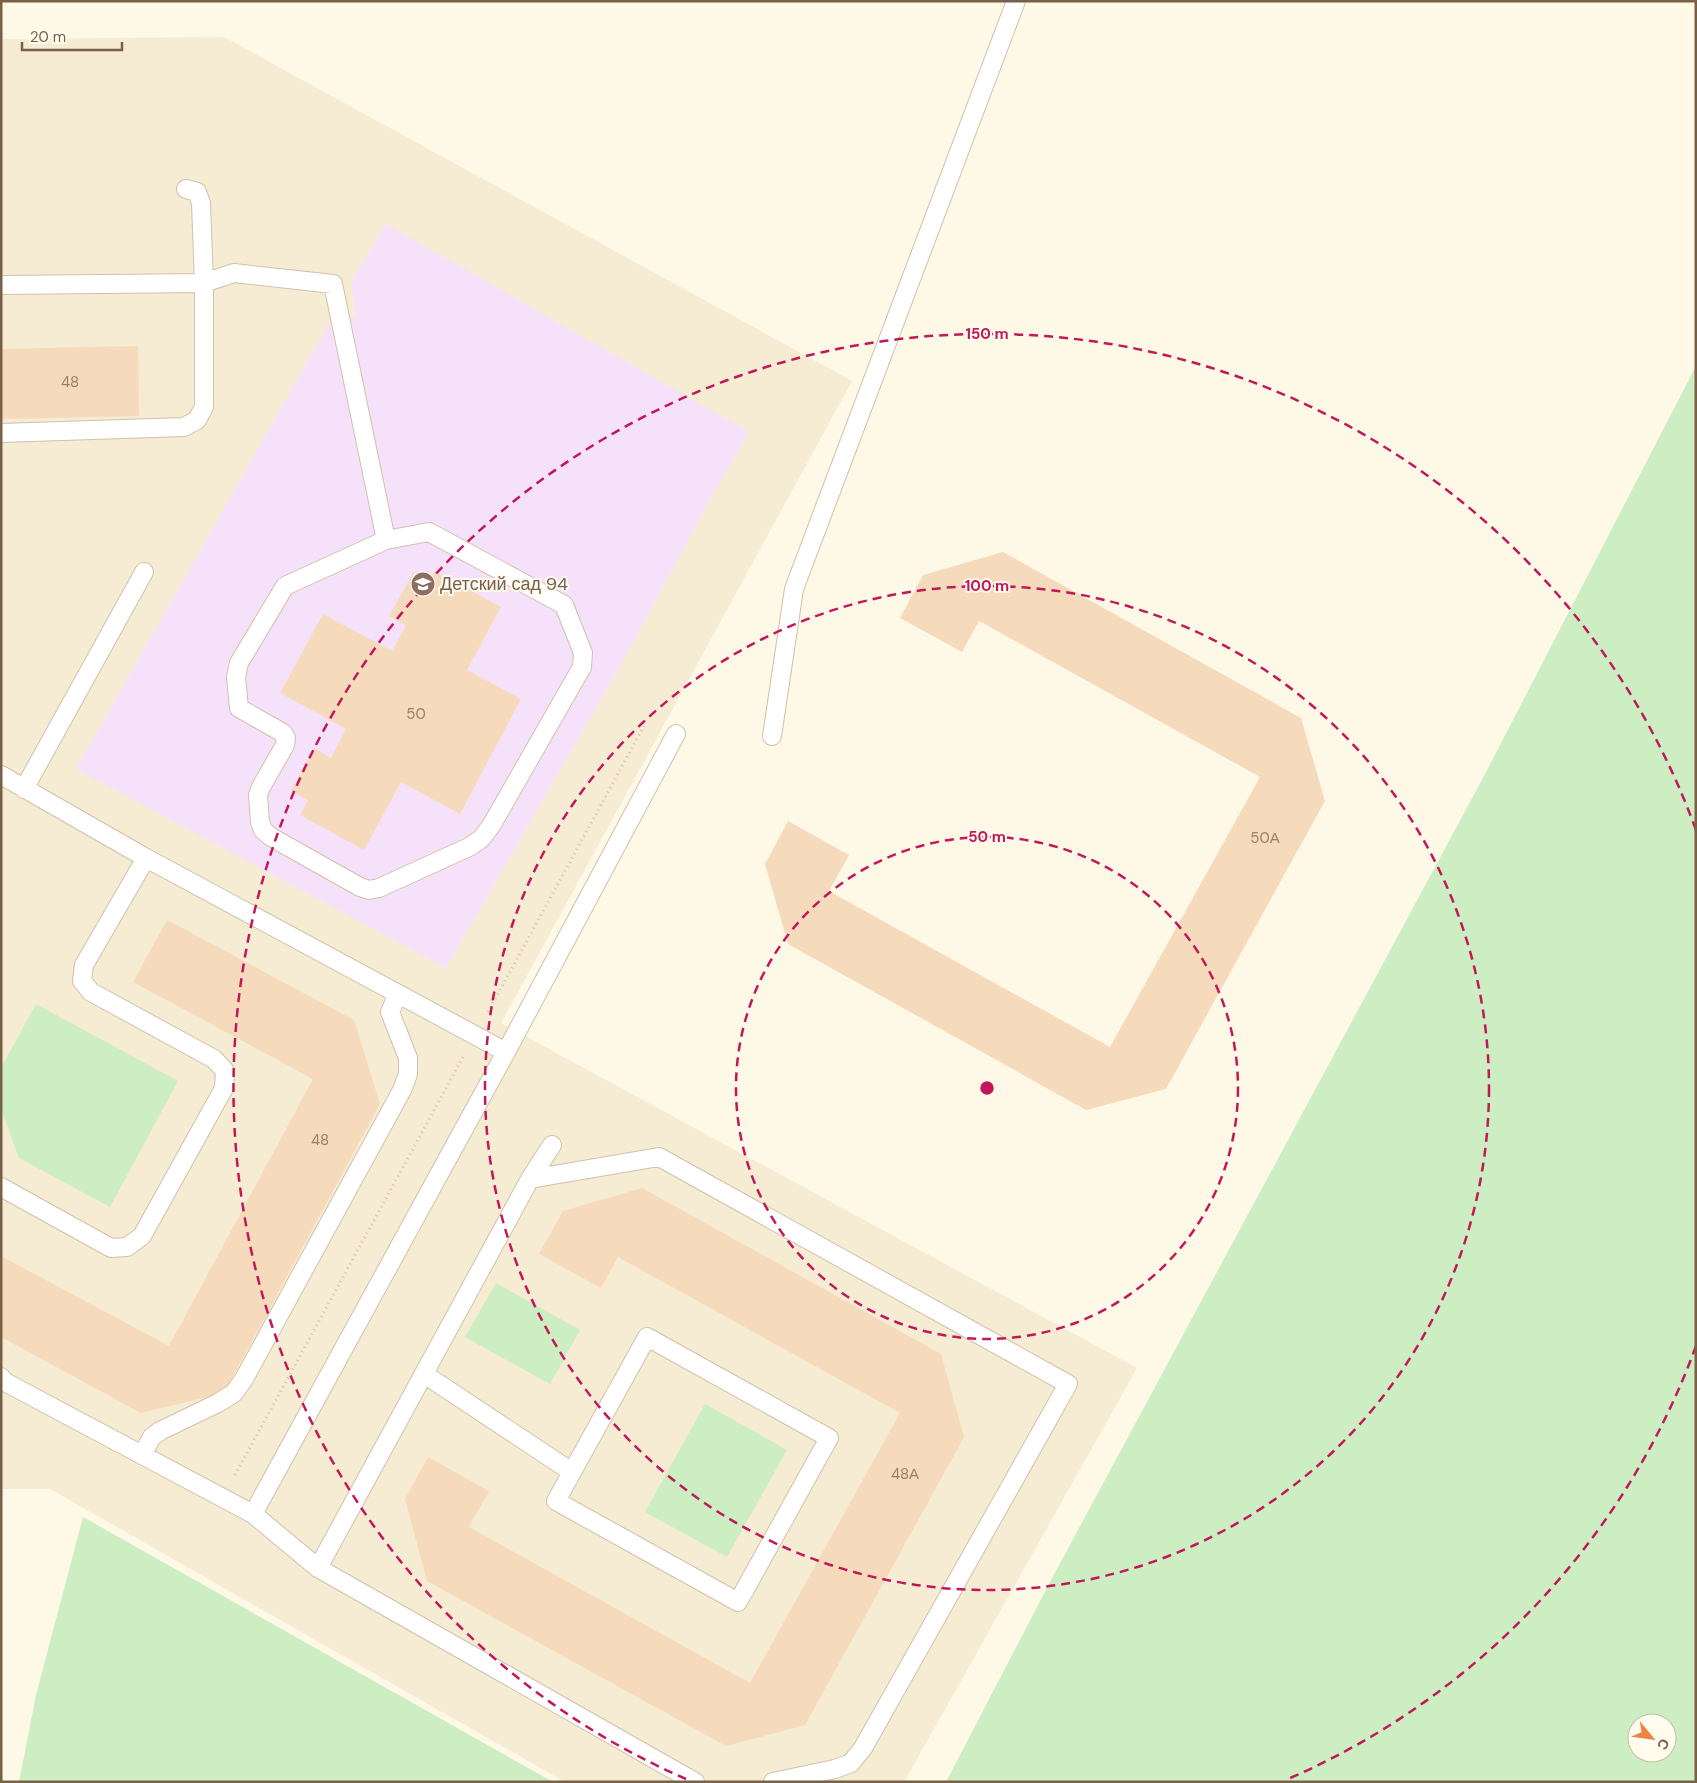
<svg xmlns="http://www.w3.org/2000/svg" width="1697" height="1783" viewBox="0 0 1697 1783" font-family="'DM Sans',sans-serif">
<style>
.residential{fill:#f6ebd3}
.education{fill:#f5e2fa}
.green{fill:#cdedc2;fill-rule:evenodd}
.building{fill:#f5dbbb}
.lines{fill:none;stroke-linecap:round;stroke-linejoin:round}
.service-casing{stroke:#d0c1aa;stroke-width:20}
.path{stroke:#dbbe9e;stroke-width:3;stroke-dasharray:1 4;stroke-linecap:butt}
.service{stroke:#fff;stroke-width:18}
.ring{fill:none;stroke:#c2185b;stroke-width:2.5;stroke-dasharray:9 6}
.labels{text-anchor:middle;stroke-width:4;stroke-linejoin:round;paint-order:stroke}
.number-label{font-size:15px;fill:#988065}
.education-label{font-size:18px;fill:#785e54;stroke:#fffbed;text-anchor:start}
.centre{fill:#c2185b;stroke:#fffbed;stroke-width:2.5}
.ring-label{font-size:15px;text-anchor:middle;font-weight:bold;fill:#c2185b;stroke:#fffbed;stroke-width:4;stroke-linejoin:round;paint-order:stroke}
</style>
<rect width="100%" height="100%" fill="#fef8e6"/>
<path class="residential" d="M224,37l628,344 -351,642 636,345 -233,414h-339l-515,-293h-49v-1450z"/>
<path class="education" d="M386,224l363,208 -43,75 -83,154 -177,307 -370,-199 252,-444 28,-9 -5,-34z"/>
<path class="green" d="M1696,366v1416h-750l104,-200 434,-806zM1637,1723h30v30h-30z
M36,1004l142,77 -68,126 -91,-49 -18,-49v-41z
M496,1283l84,47 -30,54 -85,-47z
M705,1404l82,46 -60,107 -82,-45z
M83,1517l470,265h-534l17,-87z"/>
<path class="building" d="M138,346l1,70 -138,3v-70z
M1003,552l298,166 24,83 -159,288 -80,21 -298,-166 -23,-80 23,-43 61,34 -20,36 281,156 150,-270 -281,-156 -17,31 -62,-34 23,-43z
M435,571l66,36 -34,63 54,29 -61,115 -59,-32 -37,68 -64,-35 8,-15 -17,-9 23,-43 17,10 15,-29 -66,-36 43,-79 69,37 14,-25 -17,-10 24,-43 16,10z
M167,920l187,100 26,84 -156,289 -83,20 -140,-76v-81l168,90 144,-267 -180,-97z
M642,1188l299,166 23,83 -159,288 -79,21 -299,-165 -22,-82 23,-42 61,34 -20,36 281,156 150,-270 -282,-156 -17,31 -62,-34 24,-43z"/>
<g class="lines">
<defs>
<path id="service" d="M186,189l11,3 4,11 3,80 30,-10 99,11 53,256 -101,46 -46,77 -3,14 3,31 44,25 3,5 -1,7 -24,42 -3,8 2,27 3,8 8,7 89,50 9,3 10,-2 90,-41 12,-8 10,-13 91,-159 1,-14 -19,-48 -135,-73 -43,8
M1,285l203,-2v124l-7,13 -13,7 -183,6
M772,736l22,-147 222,-588
M1,775l145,83 360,194
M24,789l120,-217
M530,1179l129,-22 409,227 -205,364 -12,15 -16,6 -62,13
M1,1187l110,61 16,-1 15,-11 82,-148 1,-17 -11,-12 -123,-67 -9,-11 2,-16 62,-107
M424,1374l148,98 75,-135 182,101 -91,164 -182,-101 16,-29
M1,1377l4,5 248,132 65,54 377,214
M142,1455l10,-18 8,-6 58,-28 16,-10 10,-14 158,-289 6,-16v-16l-18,-46 8,-18
M253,1514l253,-462 170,-318
M318,1568l212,-389 22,-34"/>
</defs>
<use href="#service" class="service-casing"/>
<path class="path" d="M488,1012l156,-286
M235,1475l228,-418"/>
<use href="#service" class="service"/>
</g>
<g class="ring">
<circle cx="987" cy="1088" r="251"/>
<circle cx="987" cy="1088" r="502"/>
<path d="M1696 1346A754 754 0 0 1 1288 1779M686 1779A754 754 0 1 1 1696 830"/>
</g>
<defs>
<symbol id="school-disc" viewBox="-11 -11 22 22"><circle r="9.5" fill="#8d6e63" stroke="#fffbed"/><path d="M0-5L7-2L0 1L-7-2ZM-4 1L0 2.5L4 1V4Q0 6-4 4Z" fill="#fff"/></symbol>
</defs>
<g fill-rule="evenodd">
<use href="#school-disc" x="409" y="570" width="28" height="28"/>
</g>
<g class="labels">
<g class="number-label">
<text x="70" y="387">48</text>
<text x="416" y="719">50</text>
<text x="1265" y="843">50А</text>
<text x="320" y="1145">48</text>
<text x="905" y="1479">48А</text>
</g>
<g class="education-label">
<text x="440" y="590">Детский сад 94</text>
</g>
</g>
<circle cx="987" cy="1088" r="8" class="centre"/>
<g class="ring-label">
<text x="987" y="339">150 m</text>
<text x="987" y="591">100 m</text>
<text x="987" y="842">50 m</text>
</g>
<rect width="1697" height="1783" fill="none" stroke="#796148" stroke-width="5"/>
<g transform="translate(1652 1738) rotate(119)"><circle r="24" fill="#fffbed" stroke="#c9bdab"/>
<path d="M0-4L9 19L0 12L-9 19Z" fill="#f08342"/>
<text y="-8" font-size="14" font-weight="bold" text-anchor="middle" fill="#796148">С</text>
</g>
<path d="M22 42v8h100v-8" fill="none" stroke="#796148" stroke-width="2.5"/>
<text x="30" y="42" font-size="15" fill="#796148" stroke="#fffbed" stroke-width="4" paint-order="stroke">20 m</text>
</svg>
